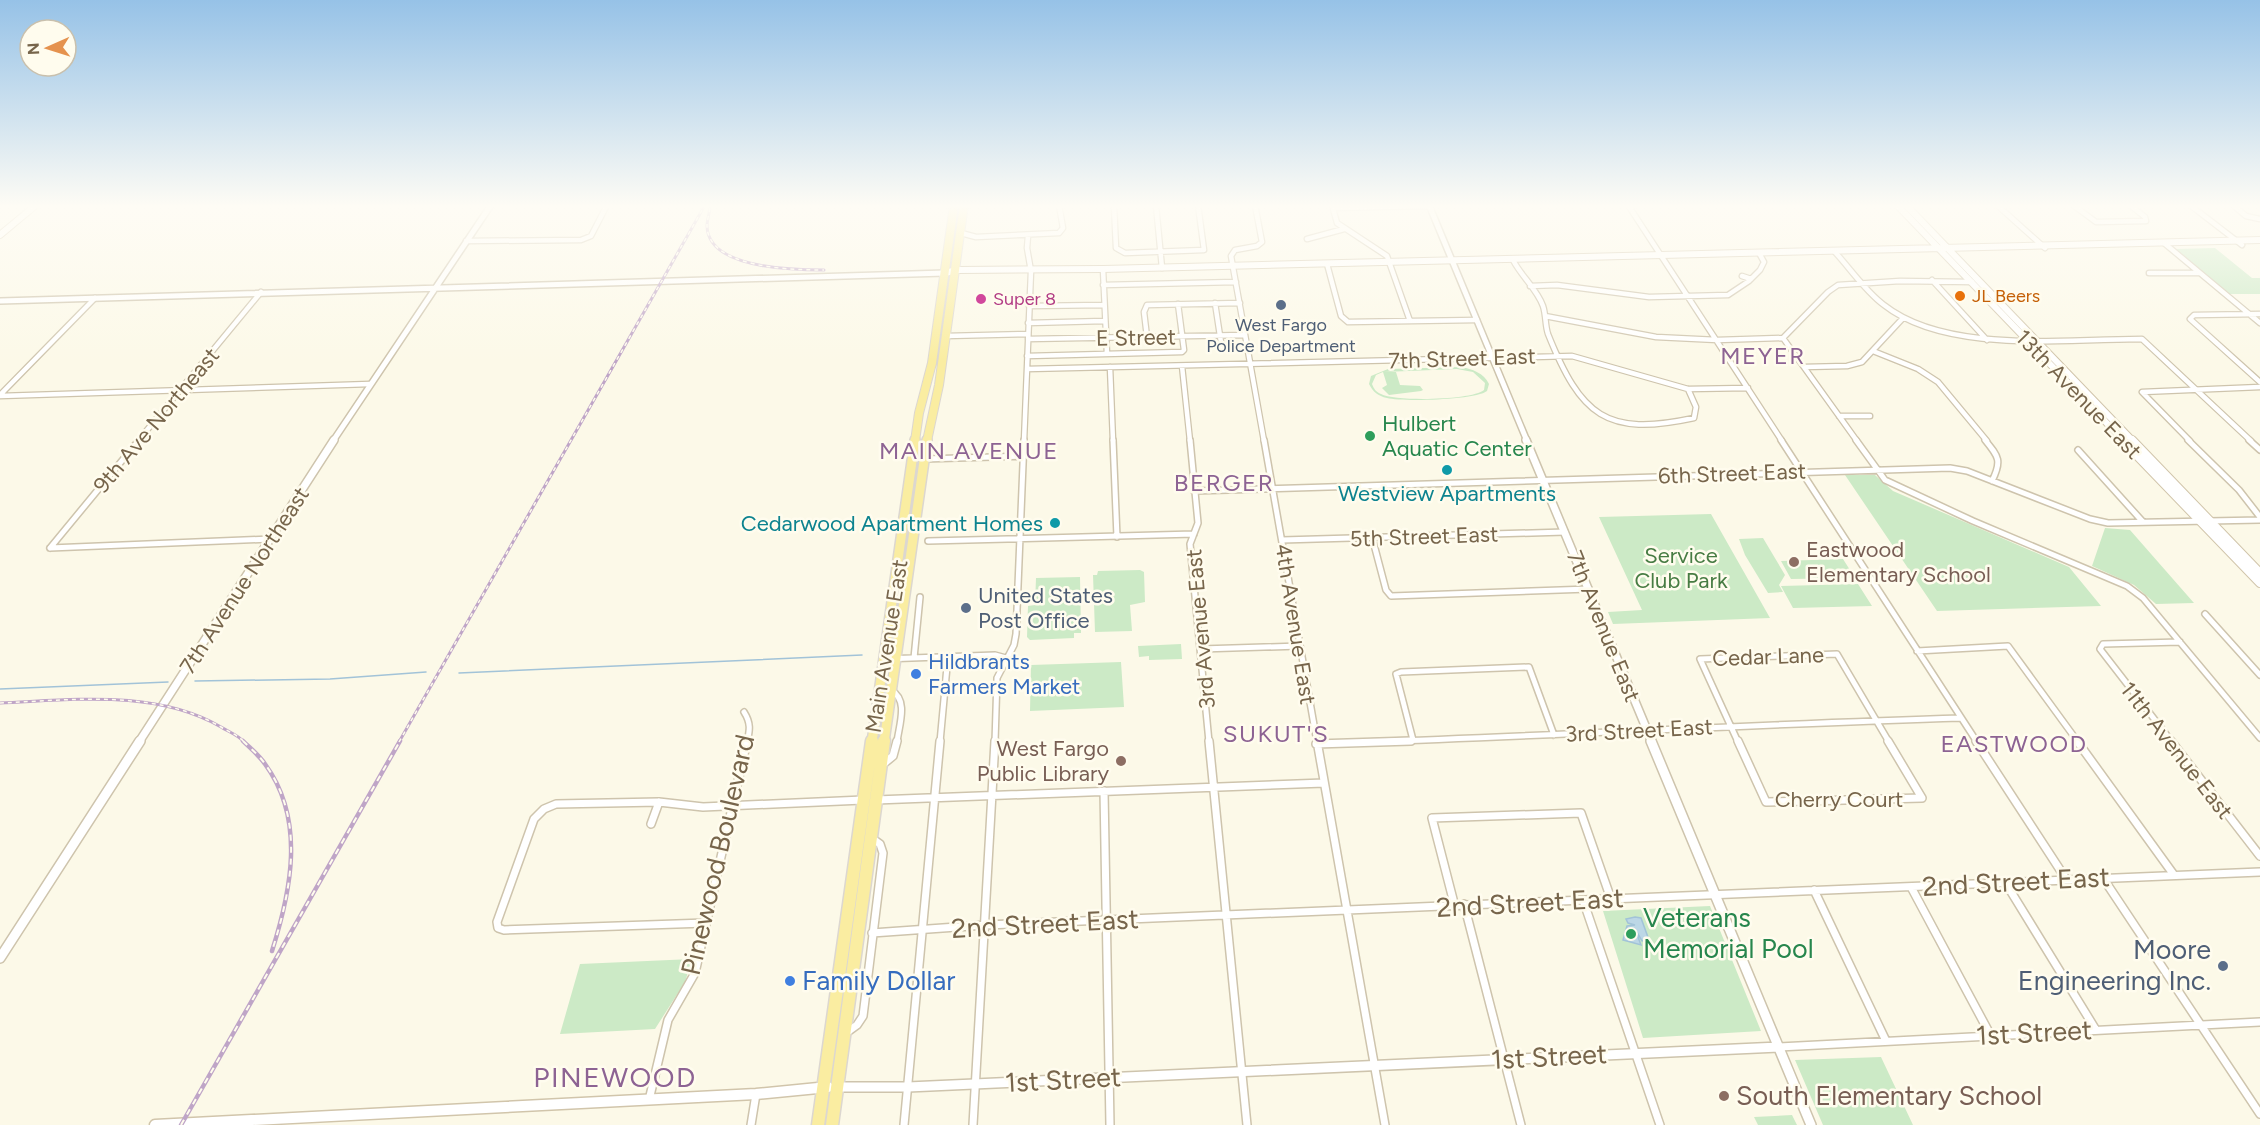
<svg xmlns="http://www.w3.org/2000/svg" width="2260" height="1125" viewBox="0 0 2260 1125" font-family="Figtree,sans-serif">
<style>
.green{fill:#cceac6;fill-rule:evenodd}
.water{fill:#bcd7e6;stroke:#a2c3d8;stroke-width:1.5}
.lines{fill:none;stroke-linecap:round;stroke-linejoin:round}
.stream{stroke:#a2c3d8;stroke-width:1.5}
.minor-far2-casing{stroke:#cec4ad;stroke-width:7}
.minor-far1-casing{stroke:#cec4ad;stroke-width:8}
.minor-casing{stroke:#cec4ad;stroke-width:10}
.tertiary-far2-casing{stroke:#cec4ad;stroke-width:8}
.tertiary-far1-casing{stroke:#cec4ad;stroke-width:10}
.tertiary-casing{stroke:#cec4ad;stroke-width:12}
.secondary-far2-casing{stroke:#d1c5ab;stroke-width:8}
.secondary-far1-casing{stroke:#d1c5ab;stroke-width:10}
.secondary-casing{stroke:#d1c5ab;stroke-width:13}
.primary-far2-casing{stroke:#dcd7d0;stroke-width:10}
.primary-far1-casing{stroke:#dcd7d0;stroke-width:12}
.primary-casing{stroke:#dcd7d0;stroke-width:15}
.minor-far2{stroke:#fff;stroke-width:4.5}
.minor-far1{stroke:#fff;stroke-width:5}
.minor{stroke:#fff;stroke-width:7}
.tertiary-far2{stroke:#fff;stroke-width:5}
.tertiary-far1{stroke:#fff;stroke-width:7}
.tertiary{stroke:#fff;stroke-width:9}
.secondary-far2{stroke:#fff;stroke-width:6}
.secondary-far1{stroke:#fff;stroke-width:8}
.secondary{stroke:#fff;stroke-width:10}
.primary-far2{stroke:#faeda1;stroke-width:8}
.primary-far1{stroke:#faeda1;stroke-width:9}
.primary{stroke:#faeda1;stroke-width:12}
.rail-far1-casing{stroke:#bfa5c7;stroke-width:3}
.rail-casing{stroke:#bfa5c7;stroke-width:4.5}
.rail-far1{stroke:#fffcee;stroke-width:1.5;stroke-dasharray:4;stroke-linecap:butt}
.rail{stroke:#fffcee;stroke-width:2;stroke-dasharray:6;stroke-linecap:butt}
.food-dot{fill:#e8710a;stroke:#fffcee;stroke-width:2}
.hotel-dot{fill:#d1479c;stroke:#fffcee;stroke-width:2}
.service-dot{fill:#5c6f8a;stroke:#fffcee;stroke-width:2}
.leisure-dot{fill:#2e9e5b;stroke:#fffcee;stroke-width:2}
.culture-dot{fill:#0f9aa8;stroke:#fffcee;stroke-width:2}
.education-dot{fill:#8d6e63;stroke:#fffcee;stroke-width:2}
.shop-dot{fill:#3f7fe0;stroke:#fffcee;stroke-width:2}
.labels{text-anchor:middle;stroke-width:5;stroke-linejoin:round;paint-order:stroke}
.far-food-label{font-size:18px;fill:#c56008;stroke:#fffcee;text-anchor:start}
.far-hotel-label{font-size:18px;fill:#b23c85;stroke:#fffcee;text-anchor:start}
.far-service-label{font-size:18px;fill:#4e5e75;stroke:#fffcee}
.street-label{font-size:22px;fill:#77654b;stroke:#fffcee}
.leisure-label{font-size:22px;fill:#27864d;stroke:#fffcee;text-anchor:start}
.culture-label{font-size:22px;fill:#0d838f;stroke:#fffcee}
.education-label{font-size:22px;fill:#785e54;stroke:#fffcee;text-anchor:start}
.park-label{font-size:22px;fill:#477c43;stroke:#fffcee}
.service-label{font-size:22px;fill:#4e5e75;stroke:#fffcee;text-anchor:start}
.shop-label{font-size:22px;fill:#366cbe;stroke:#fffcee;text-anchor:start}
.neighbourhood-label{font-size:24px;letter-spacing:1.5px;fill:#8d6393;stroke:#fffcee}
.near-street-label{font-size:27px;fill:#77654b;stroke:#fffcee}
.near-leisure-label{font-size:27px;fill:#27864d;stroke:#fffcee;text-anchor:start}
.near-service-label{font-size:27px;fill:#4e5e75;stroke:#fffcee;text-anchor:end}
.near-shop-label{font-size:27px;fill:#366cbe;stroke:#fffcee;text-anchor:start}
.near-education-label{font-size:27px;fill:#785e54;stroke:#fffcee;text-anchor:start}
.near-neighbourhood-label{font-size:28px;letter-spacing:1.5px;fill:#8d6393;stroke:#fffcee}
</style>
<rect width="100%" height="100%" fill="#fcf9e8"/>
<path class="green" d="M2215,248l37,30h8v16h-30l-55,-45z
M1461,367c11,2 23,6 28,17l-2,7c-11,9 -85,11 -100,7 -9,-2 -14,-6 -18,-14l2,-8 17,-7zM1457,369l16,3 12,11 -1,7c-11,10 -88,12 -103,4 -5,-2 -7,-5 -9,-10l4,-9 7,-3 4,13 -5,3 7,7 32,-4 2,-1 -3,-4 -20,-1 -4,-13h-12z
M1845,475h30l18,16 176,76 32,39 -164,5z
M1711,514l59,104 -157,6 -5,-12 34,-2 -43,-93z
M2105,528l25,2 64,73 -38,1 -22,-19 -42,-19z
M1763,538l22,37 -6,10 4,7 -15,1 -23,-38 -6,-16z
M1843,559l12,19 -64,1 -10,-18z
M1140,570l4,2 1,30 -15,3 2,26 -37,1 -2,-57h4l1,-4z
M1080,577l1,56h-7v5l-44,2 -3,-3 1,-31 7,-1 1,-27z
M1858,584l14,22 -79,2 -12,-22z
M1181,644l1,15 -33,1v-4l-10,1 -1,-11z
M1121,662l3,45 -94,4 1,-46z
M1710,906l51,125 -118,7 -40,-127z
M692,959l-7,23 -30,47 -95,5 20,-70z
M1881,1057l32,68h-90l-28,-65z
M1792,1115l5,10h-39l-4,-8z"/>
<path class="water" d="M1635,917l6,1 8,22 -7,1 -7,-12 6,16 -18,-5 4,-14 8,-1 -7,-2 -2,-4z"/>
<g class="lines">
<path class="stream" d="M459,673l403,-18
M195,681l135,-2 96,-7
M0,689l168,-7"/>
<defs>
<path id="minor-far2" d="M1114,205l2,43 9,5 79,-3 -6,-45
M1156,205l6,63
M1255,205l7,37 -5,4 -22,4 -4,6 33,185
M1332,205l5,18 50,33 23,65
M1628,205l154,236
M1997,205l48,43
M2073,205l23,17 50,-1 -1,-4 -15,-12
M2190,205l52,40
M2233,205l13,11 14,3
M1333,208l97,-2
M961,233l15,4 83,-4 4,-5 -4,-23
M1307,239l37,-10
M466,241l115,-1 10,-4 16,-31
M2164,243l96,80
M1834,251c16,17 31,40 50,54 62,49 181,34 258,34l109,102
M1513,260c8,16 24,29 30,46 3,9 2,19 5,28 33,82 58,103 146,84l2,-11 -8,-18
M1327,264l14,52 7,6 129,-2
M1103,269l4,85
M2149,273h50
M1742,276l9,3
M1932,280l55,60
M1103,285l133,-3
M1530,286l27,-1 92,12 79,-2 21,-14 11,-11 4,-8 -5,-9
M1215,303l7,46
M1029,306l75,-1
M2260,314l-66,1 -4,4 70,63
M1545,316l111,21 61,3 66,-2
M1028,323l76,-2
M946,336l81,-2
M1147,337l-3,-25 3,-7 93,-2
M1028,339l217,-4
M1873,351l45,18 20,13 49,59
M1027,356l155,-4 2,-2 -6,-46
M1182,366l8,75
M1110,367l3,74
M1804,367l43,-1 15,-4 41,-44
M1027,369l545,-13 116,33 60,-1
M0,395l95,-97
M0,396l370,-12
M1839,416h31
M138,441l123,-149
M1024,441l7,-170 -4,-23 1,-12
M1857,441l-74,-103 45,-46 10,-7 62,-4 72,1
M2190,441l-48,-49 118,-5"/>
<path id="minor-far1" d="M1113,440l4,97
M1190,440l8,83 -8,21 19,198
M1264,440l53,302
M1781,440l196,302
M1856,440l29,40 88,41 154,65 16,12 117,140
M1985,440c14,17 17,21 7,41
M2188,440l51,50 21,27
M2249,440l11,10
M2078,450l65,72
M924,459l100,-3
M1194,491l756,-23 17,3 123,48 18,4 152,-3
M1372,537l14,53 5,6 198,-7
M1282,540l283,-8
M928,541l266,-7
M50,548l89,-108
M50,548l220,-9
M2205,614l55,61
M1201,649l99,-3
M1917,651l91,-5 70,96
M914,658l6,-61
M884,659l111,-4 11,3
M891,690c18,10 8,35 6,52
M744,712c7,11 6,18 3,30
M1413,740l-17,-66 5,-2 128,-5 25,68
M940,742l8,-86
M995,742l2,-64 17,-33 2,-11 8,-194
M1370,742c197,-7 394,-18 591,-24
M1738,742l-38,-83 137,-5 52,88
M2172,742l-72,-93 3,-5 77,-2"/>
<path id="minor" d="M1209,741l38,384
M1317,741l68,384
M1738,741l28,61 156,-4 -34,-57
M1976,741l90,138
M2077,741l97,134
M2171,741l89,115
M1316,744l95,-3
M882,765l11,-9 4,-15
M1104,791l6,334
M876,800l448,-17
M651,824l8,-22
M2103,878l157,236
M2005,882l91,148
M1911,887l80,149
M1814,890l72,151
M1583,900l77,225
M1464,904l57,221
M1455,907l-23,-89 149,-5 30,86
M706,923l-202,7 -6,-2 -1,-6 37,-103 10,-10 12,-5 103,-2 44,5 160,-7
M872,933l113,-8 1275,-53
M846,1033l11,-8 6,-9 20,-163 -3,-9 -7,-5
M1779,1047l481,-25
M649,1100l19,-80 27,-47 52,-232
M751,1125l5,-31
M904,1125l36,-384
M973,1125l22,-384"/>
<path id="tertiary-far2" d="M1429,205l98,236
M0,301l945,-28
M333,441l158,-236"/>
<path id="tertiary-far1" d="M1526,440l126,302
M139,742l195,-302"/>
<path id="tertiary" d="M1651,741l160,384
M0,958l140,-217
M837,1087h71l871,-40"/>
<path id="secondary-far2" d="M1897,205l227,236
M1906,205l227,236
M0,235l36,-30
M945,273l12,-3 146,-1 1157,-29"/>
<path id="secondary-far1" d="M2122,440l138,143
M2132,440l128,133"/>
<path id="secondary" d="M155,1125l601,-31 72,-7"/>
<path id="primary-far2" d="M915,441l4,-28 13,-50 22,-158
M927,441l12,-56 25,-180"/>
<path id="primary-far1" d="M872,742l43,-302
M884,742l43,-302"/>
<path id="primary" d="M818,1125l54,-384
M832,1125l52,-384"/>
</defs>
<use href="#minor-far2" class="minor-far2-casing"/>
<use href="#minor-far1" class="minor-far1-casing"/>
<use href="#minor" class="minor-casing"/>
<use href="#tertiary-far2" class="tertiary-far2-casing"/>
<use href="#tertiary-far1" class="tertiary-far1-casing"/>
<use href="#tertiary" class="tertiary-casing"/>
<use href="#secondary-far2" class="secondary-far2-casing"/>
<use href="#secondary-far1" class="secondary-far1-casing"/>
<use href="#secondary" class="secondary-casing"/>
<use href="#primary-far2" class="primary-far2-casing"/>
<use href="#primary-far1" class="primary-far1-casing"/>
<use href="#primary" class="primary-casing"/>
<use href="#minor-far2" class="minor-far2"/>
<use href="#minor-far1" class="minor-far1"/>
<use href="#minor" class="minor"/>
<use href="#tertiary-far2" class="tertiary-far2"/>
<use href="#tertiary-far1" class="tertiary-far1"/>
<use href="#tertiary" class="tertiary"/>
<use href="#secondary-far2" class="secondary-far2"/>
<use href="#secondary-far1" class="secondary-far1"/>
<use href="#secondary" class="secondary"/>
<use href="#primary-far2" class="primary-far2"/>
<use href="#primary-far1" class="primary-far1"/>
<use href="#primary" class="primary"/>
<defs>
<path id="rail-far1" d="M710,208c-1,6 -3,13 -3,18 1,43 88,44 117,44
M0,703c73,-3 155,-14 221,24 8,5 17,8 23,15
M399,742l306,-537"/>
<path id="rail" d="M243,741c7,7 16,14 22,23 41,56 26,127 7,187
M181,1125l219,-384"/>
</defs>
<use href="#rail-far1" class="rail-far1-casing"/>
<use href="#rail" class="rail-casing"/>
<use href="#rail-far1" class="rail-far1"/>
<use href="#rail" class="rail"/>
</g>
<linearGradient id="sky" x2="0" y2="1"><stop stop-color="#96c2e7"/><stop offset="0.57" stop-color="#fefcf5"/><stop offset="1" stop-color="#fefcf5" stop-opacity="0"/></linearGradient>
<rect width="2260" height="362" fill="url(#sky)"/>
<circle class="food-dot" cx="1960" cy="296" r="6"/>
<circle class="hotel-dot" cx="981" cy="299" r="6"/>
<g class="service-dot">
<circle cx="1281" cy="305" r="6"/>
<circle cx="966" cy="608" r="6"/>
<circle cx="2223" cy="966" r="6"/>
</g>
<g class="leisure-dot">
<circle cx="1370" cy="436" r="6"/>
<circle cx="1631" cy="934" r="6"/>
</g>
<g class="culture-dot">
<circle cx="1447" cy="470" r="6"/>
<circle cx="1055" cy="523" r="6"/>
</g>
<g class="education-dot">
<circle cx="1794" cy="562" r="6"/>
<circle cx="1121" cy="761" r="6"/>
<circle cx="1724" cy="1096" r="6"/>
</g>
<g class="shop-dot">
<circle cx="916" cy="674" r="6"/>
<circle cx="790" cy="981" r="6"/>
</g>
<g class="labels">
<g class="far-food-label">
<text x="1972" y="302">JL Beers</text>
</g>
<g class="far-hotel-label">
<text x="993" y="305">Super 8</text>
</g>
<g class="far-service-label">
<text x="1281" y="331">West Fargo<tspan x="1281" dy="21">Police Department</tspan></text>
</g>
<g class="street-label">
<text transform="translate(1136 337) rotate(-1)" y="8">E Street</text>
<text transform="translate(1462 358) rotate(-2)" y="8">7th Street East</text>
<text transform="translate(2079 394) rotate(46)" y="8">13th Avenue East</text>
<text transform="translate(156 420) rotate(-50)" y="8">9th Ave Northeast</text>
<text transform="translate(1732 473) rotate(-2)" y="8">6th Street East</text>
<text transform="translate(1424 536) rotate(-2)" y="8">5th Street East</text>
<text transform="translate(244 580) rotate(-57)" y="8">7th Avenue Northeast</text>
<text transform="translate(1296 624) rotate(81)" y="8">4th Avenue East</text>
<text transform="translate(1604 626) rotate(68)" y="8">7th Avenue East</text>
<text transform="translate(1200 629) rotate(-95)" y="8">3rd Avenue East</text>
<text transform="translate(886 646) rotate(-81)" y="8">Main Avenue East</text>
<text transform="translate(1768 656) rotate(-2)" y="8">Cedar Lane</text>
<text transform="translate(1639 730) rotate(-3)" y="8">3rd Street East</text>
<text transform="translate(2177 750) rotate(52)" y="8">11th Avenue East</text>
<text x="1839" y="807">Cherry Court</text>
</g>
<g class="leisure-label">
<text x="1382" y="431">Hulbert<tspan x="1382" dy="25">Aquatic Center</tspan></text>
</g>
<g class="culture-label">
<text x="1447" y="501">Westview Apartments</text>
<text x="1043" y="531" text-anchor="end">Cedarwood Apartment Homes</text>
</g>
<g class="education-label">
<text x="1806" y="557">Eastwood<tspan x="1806" dy="25">Elementary School</tspan></text>
<text x="1109" y="756" text-anchor="end">West Fargo<tspan x="1109" dy="25">Public Library</tspan></text>
</g>
<g class="park-label">
<text x="1681" y="563">Service<tspan x="1681" dy="25">Club Park</tspan></text>
</g>
<g class="service-label">
<text x="978" y="603">United States<tspan x="978" dy="25">Post Office</tspan></text>
</g>
<g class="shop-label">
<text x="928" y="669">Hildbrants<tspan x="928" dy="25">Farmers Market</tspan></text>
</g>
<g class="neighbourhood-label">
<text x="1763" y="364">MEYER</text>
<text x="969" y="459">MAIN AVENUE</text>
<text x="1224" y="491">BERGER</text>
<text x="1276" y="742">SUKUT'S</text>
<text x="2014" y="752">EASTWOOD</text>
</g>
<g class="near-street-label">
<text transform="translate(718 855) rotate(-77)" y="9">Pinewood Boulevard</text>
<text transform="translate(2016 882) rotate(-3)" y="9">2nd Street East</text>
<text transform="translate(1530 903) rotate(-3)" y="9">2nd Street East</text>
<text transform="translate(1045 924) rotate(-3)" y="9">2nd Street East</text>
<text transform="translate(2034 1033) rotate(-3)" y="9">1st Street</text>
<text transform="translate(1549 1057) rotate(-3)" y="9">1st Street</text>
<text transform="translate(1063 1080) rotate(-3)" y="9">1st Street</text>
</g>
<g class="near-leisure-label">
<text x="1643" y="927">Veterans<tspan x="1643" dy="31">Memorial Pool</tspan></text>
</g>
<g class="near-service-label">
<text x="2211" y="959">Moore<tspan x="2211" dy="31">Engineering Inc.</tspan></text>
</g>
<g class="near-shop-label">
<text x="802" y="990">Family Dollar</text>
</g>
<g class="near-education-label">
<text x="1736" y="1105">South Elementary School</text>
</g>
<g class="near-neighbourhood-label">
<text x="615" y="1087">PINEWOOD</text>
</g>
</g>
<g transform="translate(48 48) rotate(267)"><circle r="28" fill="#fffcee" stroke="#c9c0ad" stroke-width="1.5"/>
<path d="M0-4.5L10 22L0 15L-10 22Z" fill="#e5924e"/>
<text y="-9" font-size="16" font-weight="bold" text-anchor="middle" fill="#77654b">N</text>
</g>
</svg>
